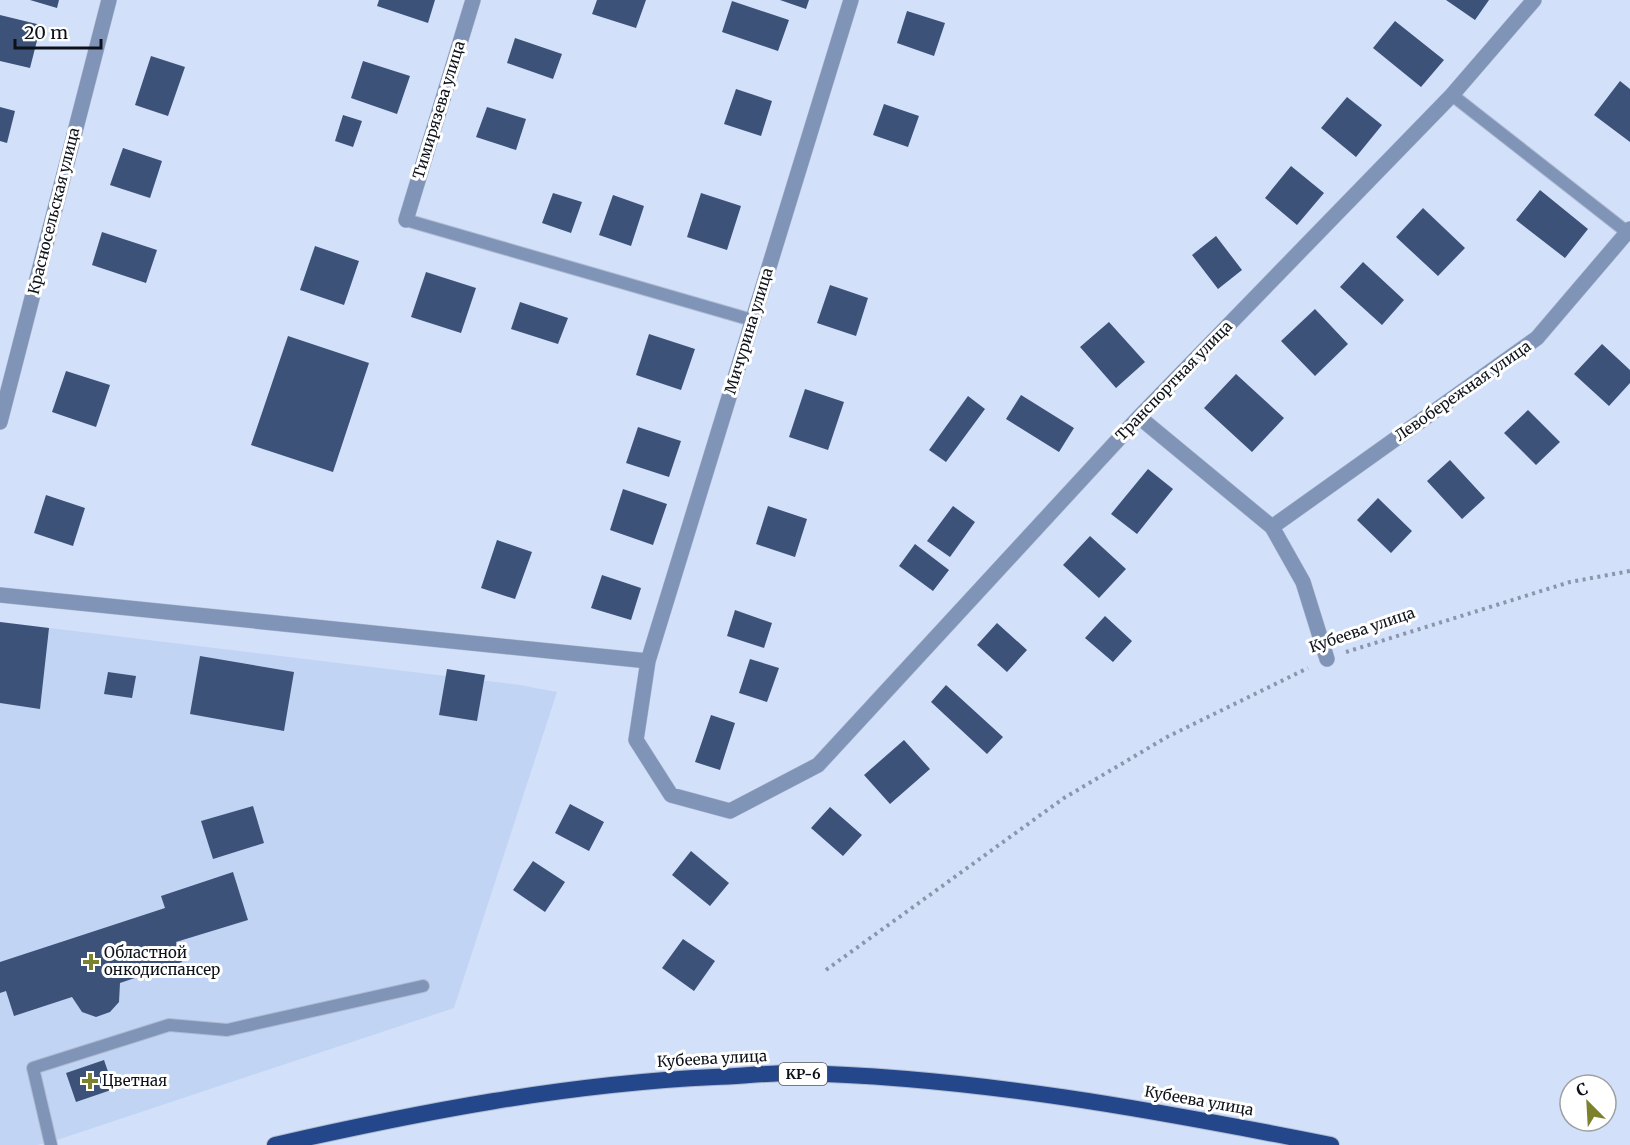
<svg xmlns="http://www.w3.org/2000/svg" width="1630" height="1145" viewBox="0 0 1630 1145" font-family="Merriweather,serif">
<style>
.built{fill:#c2d4f4}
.building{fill:#3d5279}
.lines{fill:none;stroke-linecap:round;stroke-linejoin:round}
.service-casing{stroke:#afbbd2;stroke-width:14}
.minor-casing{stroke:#afbbd2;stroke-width:16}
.trunk-casing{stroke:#afbbd2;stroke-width:18}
.path{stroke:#8b96aa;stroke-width:4;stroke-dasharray:3 4.5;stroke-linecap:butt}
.service{stroke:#8094b8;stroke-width:12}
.minor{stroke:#8094b8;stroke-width:15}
.trunk{stroke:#24468a;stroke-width:16}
.poi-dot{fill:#7c812b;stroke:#fff;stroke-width:2}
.labels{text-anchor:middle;stroke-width:6;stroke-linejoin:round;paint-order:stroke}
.shield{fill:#fff;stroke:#56595f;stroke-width:1.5}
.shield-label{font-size:14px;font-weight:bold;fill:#0d121a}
.street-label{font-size:15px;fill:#0d121a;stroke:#fff}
.poi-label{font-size:15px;fill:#0d121a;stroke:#fff;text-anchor:start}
</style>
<rect width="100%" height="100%" fill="#d2e0fa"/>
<path class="built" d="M0,622l520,63 37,7 -103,316 -403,134 -14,3h-37z"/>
<path class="building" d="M30,0h29l-2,8z
M379,0h56l-7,23 -51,-17z
M597,0h49l-10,28 -44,-14z
M780,0h29l-3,9z
M1446,0h43l-14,20z
M732,1l57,19 -11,31 -56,-19z
M907,11l38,12 -11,33 -37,-13z
M0,15l41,10 -11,43 -30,-7z
M1395,21l49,39 -23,27 -48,-39z
M515,38l47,16 -9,25 -46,-16z
M151,56l34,11 -17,49 -33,-11z
M363,61l47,15 -13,38 -46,-16z
M1620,81l10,8v53l-36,-27z
M736,89l36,12 -11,35 -37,-12z
M1347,97l35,28 -26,32 -35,-29z
M884,104l35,12 -11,31 -35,-12z
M0,107l15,4 -8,32 -7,-2z
M487,107l39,12 -10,31 -40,-13z
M343,115l19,6 -9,26 -18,-6z
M123,148l39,13 -12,37 -40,-13z
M1291,166l33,27 -27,32 -32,-27z
M1540,190l48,39 -23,29 -49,-38z
M553,193l29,9 -11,31 -29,-10z
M701,193l40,13 -14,44 -40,-13z
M613,195l31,11 -13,40 -32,-11z
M1423,208l42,40 -27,28 -42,-39z
M102,232l55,18 -11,33 -54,-18z
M1216,236l26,34 -24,19 -26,-34z
M315,246l44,15 -15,44 -44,-15z
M1363,262l41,38 -22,25 -42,-38z
M426,272l50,16 -15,45 -50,-16z
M830,285l38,13 -12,38 -39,-13z
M520,302l48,16 -10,26 -47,-15z
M1315,309l33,35 -33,32 -34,-35z
M1109,322l36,40 -29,26 -36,-41z
M649,334l46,15 -14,41 -45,-15z
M288,336l81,27 -36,109 -82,-27z
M1602,344l28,26v13l-21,23 -35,-32z
M66,371l44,14 -14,42 -44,-15z
M1236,374l48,44 -32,34 -48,-44z
M805,389l39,13 -16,48 -39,-13z
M1021,395l53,33 -15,24 -53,-33z
M968,396l17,13 -39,53 -17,-12z
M1528,410l32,32 -24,23 -32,-32z
M638,427l43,14 -12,36 -43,-14z
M1450,460l35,38 -23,21 -35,-38z
M1148,469l25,20 -36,45 -26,-20z
M623,489l44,15 -14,41 -43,-15z
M46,495l39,13 -12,38 -39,-13z
M1378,498l34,33 -21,22 -34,-33z
M768,506l39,13 -12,38 -39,-13z
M953,506l22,16 -25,35 -23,-16z
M1090,536l36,33 -27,29 -36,-33z
M497,540l35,12 -17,47 -34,-11z
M915,544l34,26 -16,21 -34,-25z
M602,575l39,13 -10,32 -40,-12z
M735,610l37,13 -8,25 -37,-12z
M1105,616l27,25 -19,21 -28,-24z
M0,622l49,6 -9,81 -40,-6z
M997,623l30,27 -20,22 -30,-27z
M200,656l94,16 -10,59 -94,-17z
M750,659l29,9 -12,34 -28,-9z
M447,669l38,6 -8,46 -38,-6z
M108,672l28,4 -4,22 -28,-4z
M946,685l57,52 -16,17 -56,-52z
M711,715l24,8 -15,47 -25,-8z
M904,740l26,29 -40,35 -26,-29z
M570,804l34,18 -15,29 -34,-18z
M253,806l11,37 -51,16 -12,-38z
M830,807l32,28 -19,21 -32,-28z
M691,851l38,32 -19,23 -38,-31z
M533,861l32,21 -20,30 -32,-22z
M233,872l15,48 -72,22 6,20 -62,21 -1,19 -9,10 -14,5 -14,-5 -10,-15 -58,19 -8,-25 -6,2v-31l165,-54 -4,-12z
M683,939l32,22 -21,30 -32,-23z
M104,1060l10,29 -38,13 -10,-29z"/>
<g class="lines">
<defs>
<path id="service" d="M1452,95l175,137
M406,220l346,100
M51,1145l-18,-77 136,-43 58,5 196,-44"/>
<path id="minor" d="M851,0l-203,661 -12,79 35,55 59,16 88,-46 321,-348 313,-322 82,-95
M406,220l67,-220
M1139,417l133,110 31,55 24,77
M0,422l109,-422
M1272,527l265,-189 93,-109
M0,595l648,66"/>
<path id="trunk" d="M275,1145c145,-33 290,-61 439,-68 27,-1 54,-4 81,-4 180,4 359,37 536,72"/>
</defs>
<use href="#service" class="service-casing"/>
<use href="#minor" class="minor-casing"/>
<use href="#trunk" class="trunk-casing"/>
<path class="path" d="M1346,652l224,-70 60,-11
M826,970l238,-172 103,-61 141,-69"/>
<use href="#service" class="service"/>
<use href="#minor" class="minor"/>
<use href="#trunk" class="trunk"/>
</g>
<g class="poi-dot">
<path d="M88 953h6v6h6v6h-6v6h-6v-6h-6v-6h6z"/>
<path d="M87 1072h6v6h6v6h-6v6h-6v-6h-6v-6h6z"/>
</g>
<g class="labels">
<rect class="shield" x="779" y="1063" width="48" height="22" rx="4.5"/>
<g class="shield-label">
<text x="803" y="1079">KP-6</text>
</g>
<g class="street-label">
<text transform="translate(439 110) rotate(-73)" y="5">Тимирязева улица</text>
<text transform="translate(54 211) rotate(-76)" y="5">Красносельская улица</text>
<text transform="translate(749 331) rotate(-73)" y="5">Мичурина улица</text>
<text transform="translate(1174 381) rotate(-46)" y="5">Транспортная улица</text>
<text transform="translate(1463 391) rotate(-35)" y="5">Левобережная улица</text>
<text transform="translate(1362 630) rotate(-19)" y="5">Кубеева улица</text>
<text transform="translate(712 1059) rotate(-3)" y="5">Кубеева улица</text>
<text transform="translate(1199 1101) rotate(10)" y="5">Кубеева улица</text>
</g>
<g class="poi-label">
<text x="104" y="958">Областной<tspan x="104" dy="17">онкодиспансер</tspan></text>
<text x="102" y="1086">Цветная</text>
</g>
</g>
<g transform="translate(1588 1103) rotate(336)"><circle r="28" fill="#ffffff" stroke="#9ea0a3" stroke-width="1.5"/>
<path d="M0-4.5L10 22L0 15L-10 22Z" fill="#7c812b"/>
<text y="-9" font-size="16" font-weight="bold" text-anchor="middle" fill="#0d121a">С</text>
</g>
<path d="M15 39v9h86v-9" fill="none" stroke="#0d121a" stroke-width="3"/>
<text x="24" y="39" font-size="18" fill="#0d121a" stroke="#ffffff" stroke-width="4.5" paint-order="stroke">20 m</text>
</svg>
